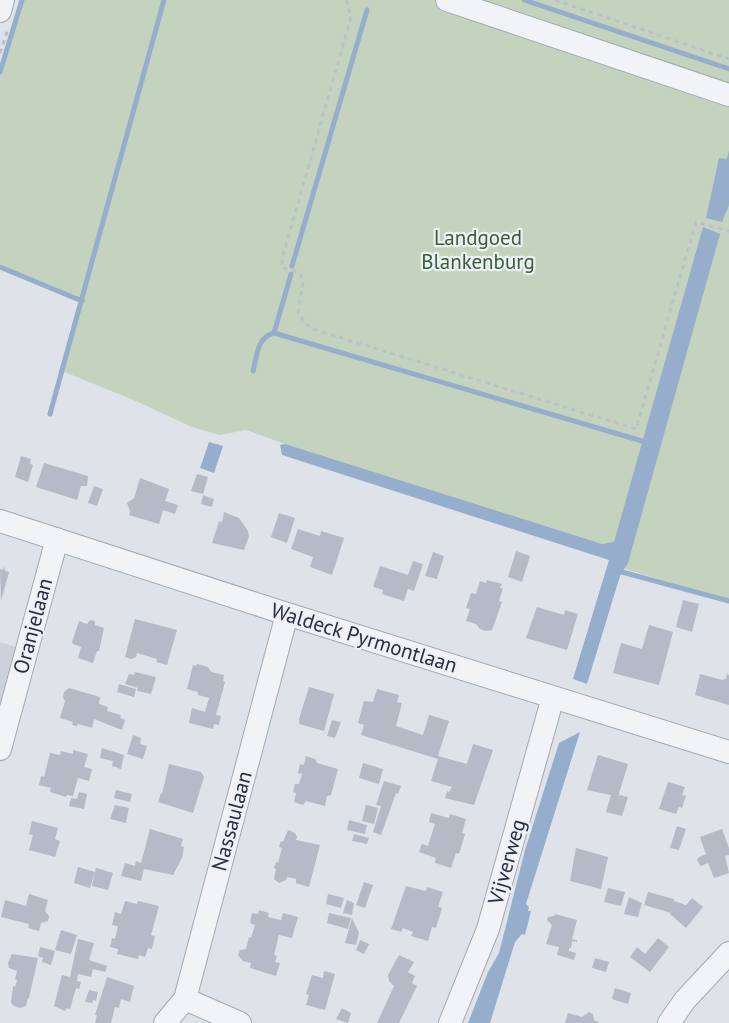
<svg xmlns="http://www.w3.org/2000/svg" width="729" height="1023" viewBox="0 0 729 1023" font-family="'PT Sans',sans-serif">
<style>
.built{fill:#ccd1db}
.green{fill:#c3d3be}
.water{fill:#96aecb}
.lines{fill:none;stroke-linecap:round;stroke-linejoin:round}
.stream{stroke:#96aecb;stroke-width:5}
.building{fill:#b5bbc6}
.minor-casing{stroke:#a3a9b3;stroke-width:24}
.path{stroke:#bcc0c7;stroke-width:3;stroke-dasharray:4.5 4.5;stroke-linecap:butt}
.minor{stroke:#f1f3f7;stroke-width:22}
.labels{text-anchor:middle;stroke-width:4.5;stroke-linejoin:round;paint-order:stroke}
.park-label{font-size:21px;fill:#395d32;stroke:#edf1f6}
.street-label{font-size:21px;fill:#262f40;stroke:#edf1f6}
</style>
<rect width="100%" height="100%" fill="#dee2e9"/>
<path class="built" d="M0,642l16,5 -16,62z"/>
<path class="green" d="M22,0h707v600l-107,-32 -22,-18 -313,-99 -2,-7 -39,-14 -27,5 -27,-8 -56,-26 -74,-30 20,-70 -82,-34v-195z"/>
<path class="water" d="M729,150v55l-7,17 -16,-4 13,-60 8,1z
M703,227l17,7 -92,329 -8,13 -33,108 -14,-5 36,-119 -327,-105 -2,-10 5,-1 317,100 12,-2z
M209,442l14,4 -9,27 -14,-5z
M580,732l-54,172 3,3 -1,4h3l-6,24 -3,-1 -7,8 -25,81h-22l20,-51 11,-19 26,-103 34,-107z"/>
<g class="lines">
<path class="stream" d="M524,0l205,69
M0,72l22,-72
M292,266l75,-256
M0,267l82,34
M291,274l-17,59 368,108
M253,371c4,-15 4,-34 21,-38
M50,414l114,-414
M622,572l107,29"/>
</g>
<path class="building" d="M21,456l10,3 -1,5 3,1 -5,17 -13,-5z
M44,463l44,13 -1,10h-6l-4,14 -41,-13z
M197,474l11,3 -5,17 -12,-3z
M140,478l29,11 -4,12 13,4 -3,9 -12,-4 -4,14 -30,-9 1,-4 -3,-8 7,-5z
M94,486l9,3 -6,17 -9,-3z
M203,495l11,4 -2,8 -11,-3z
M224,512l15,6 9,13 1,5 -5,14 -32,-7 7,-22 3,1z
M279,513l16,5 -8,25 -16,-6z
M298,529l22,7 1,-5 23,7 -12,37 -22,-8 3,-10 -22,-8z
M516,551l14,5 -8,26 -14,-5z
M433,552l11,4 -7,23 -12,-3z
M413,561l10,3 -9,27 -6,-2 -4,12 -22,-7 1,-4 -10,-3 7,-21 28,9z
M4,566l1,5 4,1 -8,29 -1,-32 3,1z
M487,580l15,4 -2,4h3l-4,13 3,1 -10,28 -6,1 -6,-2 -4,-5 -10,-3 4,-12 -4,-1 5,-15 5,1 4,-13 6,2z
M683,600l16,4 -7,28 -16,-5z
M537,607l27,8 1,-5 13,4 -11,36 -41,-12z
M135,619l42,11 -10,35 -11,-3 1,-3 -20,-6 -1,4 -5,2 -6,-2z
M90,620l5,1v4l9,3 -5,23h-2l-4,12 -15,-5 3,-11 -8,-3 -1,-2 7,-21 8,3z
M649,625l24,7 -14,53 -46,-12 8,-30 21,6z
M197,664l11,3 3,5 13,3 -1,6 2,1 -9,33 5,1 -2,9 -5,-1 -1,5 -24,-6 3,-15 13,4 4,-14 -11,-3v-3l-11,-3 6,-24 3,1z
M135,672l21,5 -5,17 -14,-3 1,-3 -13,-4 4,-10 5,1z
M700,674l23,6 4,-2 -1,-1 1,-3 2,1v30l-34,-10z
M119,684l17,5 -2,8 -17,-5z
M309,687l25,7 -10,37 -25,-7v-5z
M69,688l31,9 -1,7 9,3 -1,4 14,4 -1,3 5,2 -3,10 -28,-11 -2,9 -14,-4 -1,2 -5,-1 1,-3 -13,-4 5,-17 -2,-3 1,-6z
M377,689l22,6 -2,7 5,1 -6,23 27,9 6,-20 20,6 -11,35 29,8 6,-20 20,6 -19,55 -29,-7 2,-7 2,1 3,-5 -21,-6 7,-22 -77,-24 3,-10 -6,-2 6,-22 9,1z
M332,720l9,2 -6,16 -8,-2z
M133,735l8,3 -1,6 7,2 -4,13 -16,-5z
M102,748l22,7 -3,14 -9,-3 1,-5 -13,-3z
M73,750l15,4 -4,13 8,2 -3,12 -11,-3 -5,18 -6,-1 -1,2 -16,-5 1,-4 -12,-3 2,-9 3,1 6,-24 10,2 1,-4 12,3z
M598,755l30,9 -10,33 2,-2 8,2 -6,19 -16,-4 5,-17 -24,-5z
M306,756l9,3 2,4 21,6 -7,26 -4,1 -2,10 -19,-5 -3,4 -9,-3 2,-9 -3,-1 2,-8h4l3,-10 -4,-1 2,-9 4,1z
M363,763l20,6 -4,15 -20,-6z
M169,764l32,8 3,5 -11,36 -35,-11 3,-9 1,1z
M384,781l17,5 -3,8 -2,-1 -15,42 -8,-3 8,-26 -5,-1z
M668,782l17,5 -3,8 4,1 -4,12 -3,-1 -3,7 -17,-5z
M116,790l16,4 -2,8 -16,-4z
M79,792l8,2 -3,15 -15,-3 2,-8 6,1z
M115,805l14,3 -3,15 -16,-4z
M366,805l12,3 -4,16 -12,-3z
M431,813l18,5 1,-4 16,5 -4,14 3,1 -6,20 -3,-1 -5,15 -16,-5 1,-5 -17,-6 3,-8 6,2 7,-22 -6,-2z
M349,820l18,5 -2,9 -18,-4z
M32,821l26,7 -3,11 5,2 -5,16 -26,-7 4,-15 -4,-1z
M677,826l9,3 -7,21 -9,-2z
M150,829l33,10 -2,7 3,1 -2,11 -9,17 -29,-6 -3,12 -20,-5 4,-13 10,3 1,-5 5,2z
M722,829l7,19v7l-4,1 4,17 -15,5 -6,-15 -7,3 -4,-6 2,-3 7,-3 -6,-17z
M289,830l6,3 2,4 -1,3 24,5 -11,42 -13,-4v-4l-9,-2 -1,3 -7,3 -5,-4 2,-10 -2,-1 2,-6 2,1 4,-15 -3,-1 2,-6 2,1 4,-10z
M354,834l15,4 -2,6 -15,-3z
M576,848l32,9 -7,32 -31,-8z
M78,867l17,5 -5,16 -16,-5z
M96,868l17,5 -5,17 -16,-4z
M364,882l9,3 -8,23 -9,-3z
M406,886l20,5 1,-4 16,5 -5,15 4,1 -6,20 -4,-1 -4,14 -17,-5 2,-4 -10,-4 -2,4 -10,-3z
M608,888l17,4 -4,14 -17,-4z
M648,892l26,7v2l12,4 6,-7 11,9 -17,21 -16,-14 1,-1 -27,-8z
M29,894l19,6 -3,11 4,5 -1,5 -7,2 -2,8 -11,-3 1,-4 -28,-7 4,-17 21,6z
M328,894l16,4 -3,10 -15,-4z
M629,897l13,6 -4,14 -14,-3z
M347,900l7,3 -2,12 -9,-2z
M125,901l12,3 1,-3 21,5 -8,29 4,1 -3,13 -4,-1 -3,9 -6,-2 -1,4 -21,-5 1,-5 -8,-2 2,-9 3,1 3,-13 -6,-1 3,-13 6,2z
M259,910l10,3 -1,4 13,3 2,-7 15,4 -6,21 -13,-3 -5,20 3,1 -2,6 5,1 -4,13 -26,-8 1,-5 -8,-2 -5,-6 2,-5 6,-1 3,-12 2,1 4,-13 -5,-2 2,-10 6,1z
M329,913l22,5 -3,11 -21,-6z
M555,914l22,6 -5,19 5,1v2l-5,-1 -1,7h-2v3l7,2 -2,7 -17,-5 2,-8 -13,-3 6,-19 -5,-5 1,-3 6,-1z
M352,918l7,15 -3,12 -11,-2z
M61,930l16,5 -6,19 -16,-4z
M658,938l11,9 -19,25 -20,-15 7,-10 8,7z
M78,939l16,4 -5,17 18,6 -2,6 -12,-3 -2,8 -13,-3 -1,7 4,1 -2,7 -3,-1 -6,21 -3,-1 -2,3 -11,-5 8,-31 8,2z
M360,940l9,4 -5,10 -8,-4z
M40,947l15,4 -4,14 -9,-3 1,-4 -5,-2z
M12,954l26,4 -9,40h-1l-2,8 -6,2 -6,-2 -3,-3 2,-17 2,1 2,-7 -2,-1 2,-8 -8,-3 -1,-5z
M399,955l15,7 -6,10 7,4 -3,7 5,3 -18,37h-22l17,-37 -5,-5 -1,-6z
M595,958l14,4 -3,10 -14,-4z
M324,971l11,3 -10,36 -19,-5 3,-10 -3,-1 6,-19 11,3z
M107,977l27,9 -4,16 -9,-3 -2,9 -4,-1 -4,16h-16l2,-8h-2z
M615,988l16,5 -3,11 -16,-5z
M89,990l9,2 -2,9 -3,-1 -1,3 -7,-1z
M342,1008l9,5 -3,10 -12,-4z
M589,1012l4,2 1,6 6,3h-35l3,-10 14,4z"/>
<g class="lines">
<defs>
<path id="minor" d="M447,0l282,95
M0,11l3,-11
M0,521l287,93 442,138
M0,749l57,-210
M185,999l55,24
M165,1023l20,-24 102,-385
M450,1023l38,-94 65,-232
M669,1023l16,-23 44,-47"/>
</defs>
<use href="#minor" class="minor-casing"/>
<path class="path" d="M346,0l5,17 -69,242v8l18,6 3,9 -5,31 12,15 326,101 60,-207 33,9
M555,0l174,59
M0,53l8,-24"/>
<use href="#minor" class="minor"/>
</g>
<g class="labels">
<g class="park-label">
<text x="478" y="245">Landgoed<tspan x="478" dy="24">Blankenburg</tspan></text>
</g>
<g class="street-label">
<text transform="translate(33 626) rotate(-75)" y="7">Oranjelaan</text>
<text transform="translate(364 638) rotate(17)" y="7">Waldeck Pyrmontlaan</text>
<text transform="translate(232 821) rotate(-75)" y="7">Nassaulaan</text>
<text transform="translate(507 862) rotate(-74)" y="7">Vijverweg</text>
</g>
</g>
</svg>
